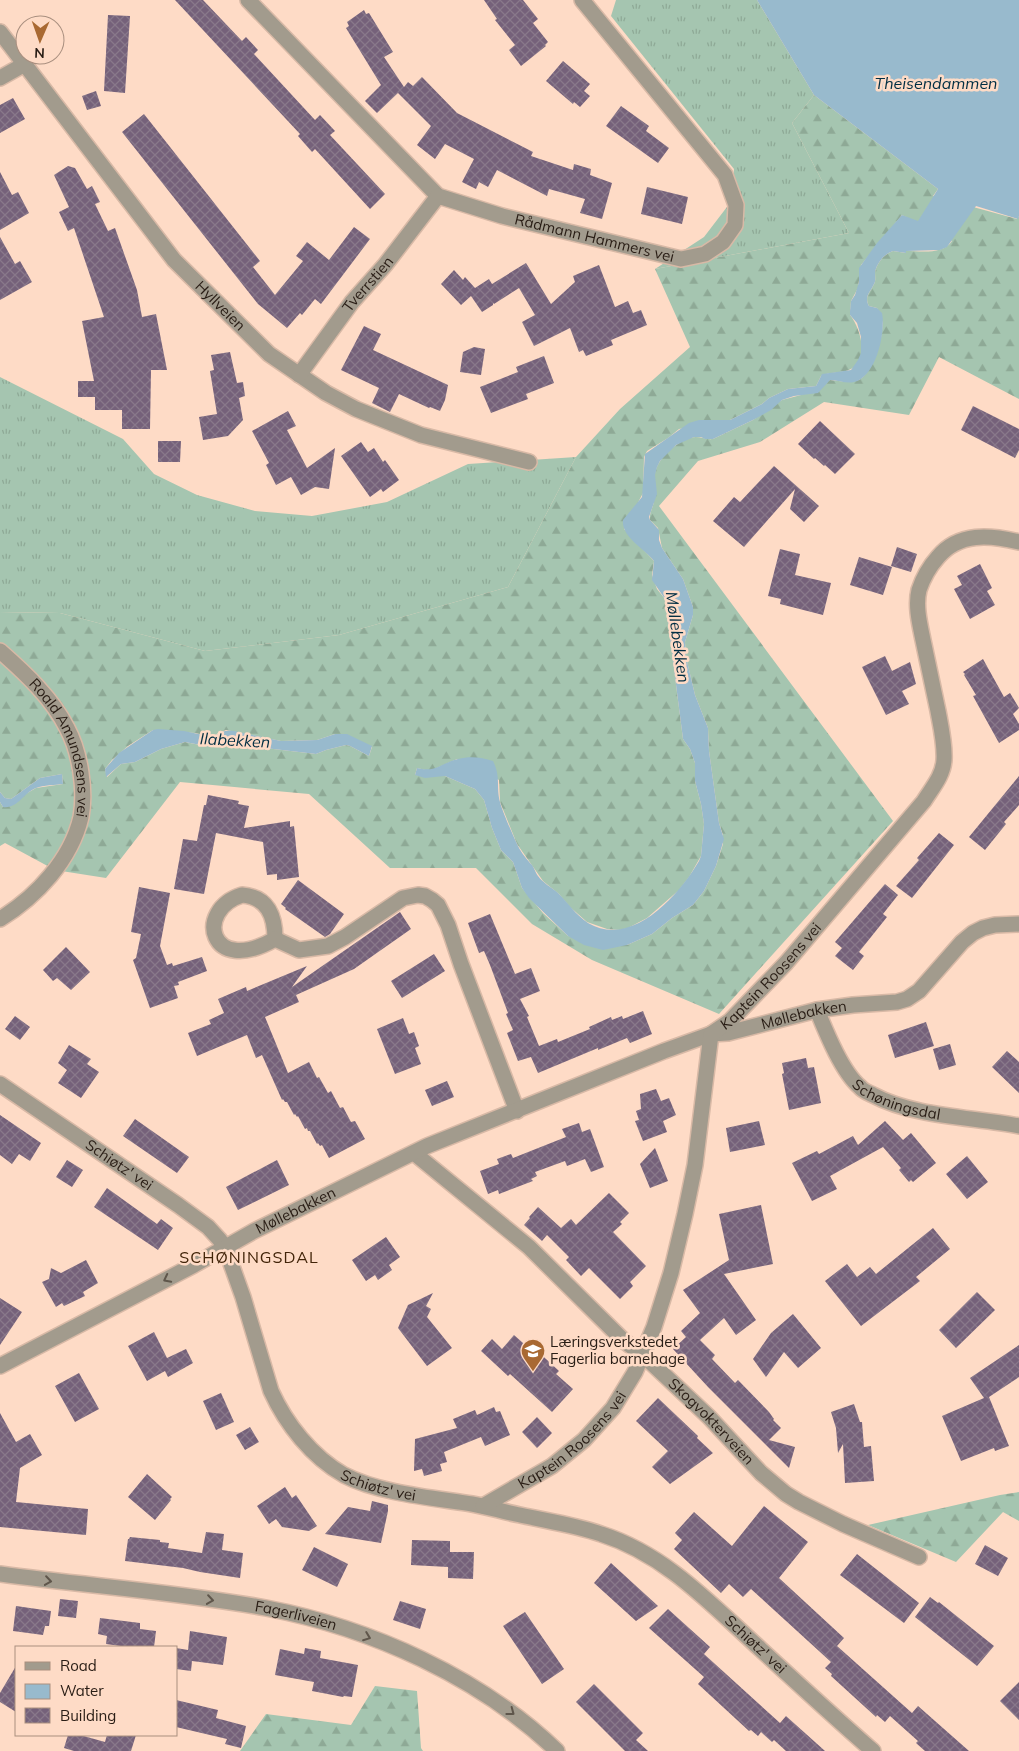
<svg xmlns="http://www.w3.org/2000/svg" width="1019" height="1751" viewBox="0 0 1019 1751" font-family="Mulish,sans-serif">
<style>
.grass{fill:url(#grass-tufts)}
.forest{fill:url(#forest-firs);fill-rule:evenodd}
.water{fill:#98bacd}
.building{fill:url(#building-cross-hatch)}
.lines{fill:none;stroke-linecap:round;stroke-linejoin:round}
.minor-casing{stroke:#d8b9a6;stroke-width:18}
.minor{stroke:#a29b8d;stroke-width:15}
.oneway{stroke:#5f564b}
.labels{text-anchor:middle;stroke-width:5;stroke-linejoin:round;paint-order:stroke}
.street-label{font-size:15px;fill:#291d15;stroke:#fedbc6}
.poi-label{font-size:15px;fill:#291d15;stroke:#fedbc6;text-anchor:start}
.water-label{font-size:16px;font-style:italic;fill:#002e43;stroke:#fedbc6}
.neighbourhood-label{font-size:16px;letter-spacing:1px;fill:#422409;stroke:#fedbc6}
</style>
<defs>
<pattern id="grass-tufts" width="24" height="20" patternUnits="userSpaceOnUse" patternTransform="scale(1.25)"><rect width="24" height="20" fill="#a5c5b0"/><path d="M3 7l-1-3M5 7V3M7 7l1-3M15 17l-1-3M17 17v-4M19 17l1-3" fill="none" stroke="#8ea996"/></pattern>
<pattern id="forest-firs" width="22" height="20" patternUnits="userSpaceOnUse" patternTransform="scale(1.25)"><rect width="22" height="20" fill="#a5c5b0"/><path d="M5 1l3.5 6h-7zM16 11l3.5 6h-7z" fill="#8ea996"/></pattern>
<pattern id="building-cross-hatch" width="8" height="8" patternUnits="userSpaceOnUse" patternTransform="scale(1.25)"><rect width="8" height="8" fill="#75617a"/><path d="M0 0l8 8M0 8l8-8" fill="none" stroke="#88788a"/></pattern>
</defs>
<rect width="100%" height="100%" fill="#fedbc6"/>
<path class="grass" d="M616,0h141l57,95 -22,28 57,110 -194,36 49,-32 26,-34 4,-34 -123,-153z
M0,377l123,62 31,35 43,21 58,16 57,5 75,-14 81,-38 108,-7 -68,130 -169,48 -134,16 -145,-38 -60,-1z"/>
<path class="forest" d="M814,95l124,94 -5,7 84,23 2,-3v183l-80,-42 -30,58 -85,-13 -64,40 -62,19 -39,45 234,315 -174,193 -127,-54 -60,-36 -56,-56h-86l-81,-74 -129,-12 -74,96 -51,-8 -50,-27 -5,3v-44l3,5 33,-19 27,-4 -1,-10 -22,4 -29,21 -6,-1 -5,-6v-180l60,1 145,38 134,-16 169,-48 68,-130 44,-48 70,-62 -35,-78 194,-36 -57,-110zM902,215l50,26c-9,14 -31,10 -46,10v2l-13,-2c-9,3 -16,12 -18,21 0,4 1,9 -1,12 -4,9 -10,12 -5,22l8,2 6,15 -2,15 -13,33 -5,6 -4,3 -12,2 -17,-2 -29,15 -19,5 -29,20 -40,19c-9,1 -14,-4 -23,-1 -15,5 -32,20 -35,35 -2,9 1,19 -1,28 -1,7 -5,12 -4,19l8,8 4,20 21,31 10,28v8l-8,27 1,15 9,38 13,33 1,23 10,72 4,12v9l-7,22 -12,25 -11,14 -21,13 -20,16 -25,11 -59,-9 -25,-23 -21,-25 -9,-26 -12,-12 -9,-22 -8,-28 -9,-11 -30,-13 -30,-1 2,-7 13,3 27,-12 42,21 1,22 17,42 26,37 16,13 11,13 17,15 20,7 13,1 8,-2 19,-10 32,-28 10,-13 12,-21 3,-32 -3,-20 -6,-23v-18l-5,-14 -7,-10 -18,-140 -8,-10 -5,-14 2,-14 -30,-32 19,-36 1,-36 3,-6 21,-13 11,-9 51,-9 32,-16 7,-6 19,-9 28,-3 5,-10c9,-5 21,-2 30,-7 19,-10 9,-42 -1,-54l1,-14 7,-13 3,-23zM153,730l42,3 13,3 8,-1 2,-2 8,-3 55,11 36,-1 18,-6 37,13 -3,9 -19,-10 -4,-1 -20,5 -10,4 -51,-6 -31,-6 -13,1 -16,3 -20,-4 -24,7 -26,13 -14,2 -14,13 -2,-8 7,-9 16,-14z
M1019,1492v29l-16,-9 -47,50 -88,-37 132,-30z
M375,1686l42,5 4,57 2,3h-183l26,-37 85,11z"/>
<path class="water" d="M757,0h262v216l-1,3 -42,-13 -29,41 -7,3 -34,1v2l-13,-2c-9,3 -16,12 -18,21 0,4 1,9 -1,12 -4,9 -10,12 -5,22l8,2 5,5c4,19 -6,64 -28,69 -8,2 -16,-2 -24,-2l-12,13 -24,3 -12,4 -11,10 -18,10 -40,19h-8l-4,-2h-7l-18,8 -16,16 -3,6 -2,8 2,19 -8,23 1,3 9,10v10l3,8 21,31 10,28v8l-8,27 1,15 9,38 13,33 1,23 10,72 5,16 -8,27 -12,25 -11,14 -21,13 -20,16 -25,11 -24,5 -19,-5 -16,-9 -39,-38 -7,-10 -9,-26 -12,-12 -9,-22 -8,-28 -9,-11 -30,-13 -20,2 -10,-3 2,-7c19,5 24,-5 41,-9 12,-3 23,-2 35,2 8,16 3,25 7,41 3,11 12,31 17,42 3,7 8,13 13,19 4,3 5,9 8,13 5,7 13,11 20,17 10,10 18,22 30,30 44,26 91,-28 111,-62l2,-5 3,-32 -3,-20 -6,-23v-18l-5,-14 -7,-10 -18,-140 -13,-19 2,-19c-9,-12 -33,-24 -31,-41l19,-23 3,-43 44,-31 10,-3h31l32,-16 7,-6 19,-9 28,-3 6,-12 29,-4 7,-10 3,-7v-16l-4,-14 -7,-8v-4l1,-10 4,-6 4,-13v-14l18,-25 25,-28 16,6 20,-32 -124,-94z
M158,729l26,2 24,5 8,-1c5,-4 11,-5 18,-4l47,10 36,-1 18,-6h12l25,12 -3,10 -19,-10 -4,-1 -20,5 -10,4 -51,-6 -31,-6 -13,1 -10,4 -26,-5 -24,7 -26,13 -14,2 -15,13 -1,-8 14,-16 34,-23z
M62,774l1,10c-8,1 -19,1 -27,4 -13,5 -18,21 -33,19l-3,-5v-10l5,6 6,1 29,-21z"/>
<path class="building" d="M175,0h28l39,41 4,-4 12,13 -4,4 61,66 5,-5 15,16 -5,4 55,59 -15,15 -55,-60 -3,3 -14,-16 2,-2z
M484,0h39l15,19 -5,4 15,19 -3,3 1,1 -25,20 -12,-16 6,-5 -20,-25 2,-1z
M364,10l2,4 3,-1 24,39 -9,5 20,30 4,-5 5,4 9,-9 35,36 76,39 -2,4 42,14 1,-6 17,5 -1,6 22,8 -10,36 -22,-6 5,-14 -36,-10 -2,7 -50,-26 -9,17 -9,-5 -3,7 -14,-7 12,-23 -29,-15 -10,15 -18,-14 14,-19 -33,-33 1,-1 -22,21 -12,-12 16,-16 -35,-57 3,-2 -2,-4z
M108,15l22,1 -5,77 -21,-2z
M563,61l27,23 -6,7 6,5 -10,11 -6,-5 -1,2 -27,-23z
M96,91l5,15 -14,4 -5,-14z
M13,98l12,21 -25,14v-28z
M621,106l28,20 -3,5 23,17 -11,15 -52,-37z
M144,114l116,147 -7,6 22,28 28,-34 -7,-5 11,-14 22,18 25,-33 16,12 -49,65 -6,-5 -13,16 -2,-2 -13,15 -29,-24 -136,-172z
M68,166l7,2 12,21 5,-3 8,16 -5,2 13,27 7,-3 22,62 5,27 14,-3 11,56h-16l-1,59h-28v-19h-27v-13h-17v-16h16l-12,-60 22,-4 -30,-89 -6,3 -9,-19 10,-5 -15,-32z
M0,172l12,23 6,-3 11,21 -29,17z
M647,187l41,10 -6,27 -41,-10z
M0,237l15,27 5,-3 12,21 -32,18z
M526,263l25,41 24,-22 -2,-6 26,-11 16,42 13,-6 5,12 8,-3 6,15 -36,15 2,5 -27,11 -3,-6 -4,2 -9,-24 -36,18 -12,-24 13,-7 -16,-27 -25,16 -1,-1v2l-11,7 -11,-16 -10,9 -20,-21 13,-14 9,10 2,-3 10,11 14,-9 3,5z
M364,326l17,8 -8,16 75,35 -3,15 -5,11 -10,-4 -1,1 -30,-14 -9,18 -18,-9 7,-15 -38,-18z
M474,347l11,2 -4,26 -21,-3 3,-20z
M230,352l7,31 6,-1 2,14 -6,2 4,22 -15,16 -25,4 -4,-23 18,-3 -7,-43 4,-1 -3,-15z
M544,356l10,27 -28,11 2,5 -37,14 -11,-26 38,-15 -2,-5z
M973,406l46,23v21l-4,8 -54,-28z
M288,411l8,15 -9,4 20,38 28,-20 -6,41 -14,-2 -14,8 -10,-18 -15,8 -10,-20 3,-2 -17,-32z
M820,421l35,33 -20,20 -10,-9 -1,1 -9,-8 -1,1 -16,-15z
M158,441h23l-1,21h-22z
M361,442l7,10 6,-4 9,14 2,-2 14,20 -16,12 -2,-3 -11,8 -29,-41z
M774,466l45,40 -15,16 -14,-13 5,-20 -51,58 -31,-26 21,-24 6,5z
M897,547l20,7 -6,18 -20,-6z
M780,549l20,5 -5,21 36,8 -8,32 -43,-11 1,-5 -13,-3z
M859,557l33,10 -9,28 -33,-10z
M980,564l12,24 -5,3 8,14 -25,14 -16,-30 8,-4 -5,-9z
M885,656l7,15 18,-9 6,22 -14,7 7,13 -23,11 -24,-48z
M983,659l21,38 6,-4 9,15 -6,6 6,10v6l-20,13 -26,-47 3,-1 -12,-20 1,-1 -2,-2z
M1019,776v29l-15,17 2,2 -21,26 -16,-13z
M208,795l31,6 -1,3 11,2 -5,22 46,-7v6l4,-1 5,51 -22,3v-6l-10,1 -4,-33 -47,-9 -12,61 -30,-5 9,-50 14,2 7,-36h2z
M939,833l15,12 -42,53 -16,-12 23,-26 -2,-2z
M298,880l46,34 -14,20 -5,3 -40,-28 1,-1 -5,-4z
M885,884l13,11 -15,19 4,3 -28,35 5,4 -11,14 -18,-14 7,-8 -7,-6z
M139,887l31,6 -10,53 7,19 5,-2 1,3 29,-9 5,14 -29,11 1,3 -5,1 4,12 -28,10 -17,-48 3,-2 5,-24 -10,-2z
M400,912l11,17 -57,40 -58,26 3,7 -34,15 23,56 21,-11 8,16 2,-1 9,16 3,-2 9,17 3,-1 8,15 4,-1 10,18 -36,19 -7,-13 -2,1 -2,-3 -1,1 -7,-13h-2l-1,-3 -2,1 -7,-13 -1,1 -2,-3 -1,1 -7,-13h-2l-2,-3 -1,1 -20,-45 -6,3 -9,-23 -50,21 -9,-23 23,-9 -2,-4 15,-7 -6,-14 28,-12 1,4 60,-25 -15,21z
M490,914l25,60 16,-6 9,23 -20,8 9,17 -2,1 12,29 18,-7 1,3 32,-13 -1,-2 22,-10 1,3 10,-4 1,3 20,-8 9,23 -22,9 -3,-5 -29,12v-2l-60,25 -7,-16 -13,4 -11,-28 6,-3 -7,-16 2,-1 -18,-48 -6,-14 -5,2 -11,-30z
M66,947l24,25 -19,18 -14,-12 -4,3 -10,-11z
M434,954l11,17 -43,27 -11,-17z
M15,1016l15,11 -10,13 -15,-11z
M403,1018l6,16 5,-2 5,14 -4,2 6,16 -26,10 -18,-45z
M926,1022l8,24 -39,12 -7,-23z
M950,1044l6,21 -17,5 -6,-21z
M69,1045l22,14 -4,5 12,8 -18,26 -23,-15 9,-13 -9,-7z
M1007,1051l12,11v31l-27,-26z
M806,1058l2,10 6,-1 7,36 -32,7 -7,-36 2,-1 -2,-10z
M447,1081l7,16 -22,9 -7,-16z
M656,1089l5,12 8,-3 7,17 -13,6 4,11 -24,9 -8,-20 4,-1 -3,-9 5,-2 -1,-15z
M0,1115l41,28 -11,18 -11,-7 -7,10 -12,-9z
M135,1119l54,38 -12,16 -54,-37z
M759,1121l6,24 -35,7 -4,-24z
M885,1121l18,19 8,-7 25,30 -23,19 -2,-2 -2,2 -10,-12 2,-2 -18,-21 -53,29 7,13 -25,12 -20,-38 25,-12 2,3 34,-18 5,9z
M579,1123l3,9 8,-3 14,38 -13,5 -6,-13 -18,7 -2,-5 -30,11 2,4 -6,3 2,2 -34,13 -1,-4 -10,4 -8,-23 19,-7 -2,-5 14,-5 2,4 53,-21 -4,-8z
M655,1148l13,33 -18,7 -10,-24z
M967,1156l21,26 -21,17 -21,-25z
M67,1160l16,10 -11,17 -16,-10z
M277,1160l12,25 -51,25 -12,-23z
M107,1188l50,36 4,-5 12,9 -15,22 -64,-43z
M609,1193l20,20 -9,9 2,2 -9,8 33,34 -16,16 3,4 -13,13 -31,-31 -8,8 -15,-16 3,-3 -22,-22 -5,6 -18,-16 6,-7 -1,-1 9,-10 23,21 10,-9 5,6z
M761,1205l12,59 -49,10 32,46 -20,15 -12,-17 -24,22 15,15 -3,4 23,24 3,-3 31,32 5,7 -1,1 8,8 -12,12 26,7 -6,21 -81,-81 -35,-38 13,-12 -5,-6 19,-18 -17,-23 46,-30 -10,-46z
M933,1228l17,21 -34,28 4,4 -59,45 -36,-45 22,-17 10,13 13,-10 6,7z
M386,1237l14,20 -11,8 3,5 -14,10 -3,-5 -9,6 -14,-21z
M86,1260l12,23 -15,9 2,4 -21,10 -2,-3 -6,4 -14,-25 7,-3 2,-11 10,5z
M977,1292l18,18 -39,38 -17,-18z
M433,1293l-7,13 5,3 -4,8 25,31 -25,18 -29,-38 10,-23z
M0,1298l22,14 -22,33z
M793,1314l28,34 -23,20 -14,-16 -18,25 -13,-18 18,-26z
M154,1332l13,26 19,-9 7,14 -25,14 -3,-6 -18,10 -19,-35z
M514,1335l17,15 2,-3 26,24 -3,3 17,15 -21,23 -42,-38 -2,2 -27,-25 11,-12 10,10z
M1019,1345v32l-30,20 20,49 -14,5 -1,-3 -33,13 -19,-45 42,-18 -14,-20z
M79,1373l20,36 -24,13 -20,-36z
M221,1393l13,29 -18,8 -13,-29z
M658,1398l40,38 -1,2 16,15 -43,31 -18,-17 16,-16 -32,-30z
M854,1404l6,18h2l2,25 7,-1 3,35 -29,2 -2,-39 -5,9 -2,-25 -5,-16z
M494,1407l2,5 4,-1 10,24 -25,11 -4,-9 -37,15 3,10 -7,2 2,7 -18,5 -2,-7 -8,2 1,-32 42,-11 -4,-9 22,-9 2,5z
M0,1413l16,29 14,-8 12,21 -22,13 -4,34 72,7 -2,26 -86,-8z
M537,1417l15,16 -15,15 -15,-16z
M250,1427l9,15 -14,8 -9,-15z
M147,1474l25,23 -2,2 1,1 -16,20 -27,-23z
M285,1487l7,11 4,-3 21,31 -8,5 -27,-4 -6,-8 -7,5 -12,-18z
M372,1501l16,4v6l-7,32 -56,-9 23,-27 22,4z
M764,1506l44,36 -29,36 65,60 -7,8 75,67 6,-7 51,45h-44l-9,-8 2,-2 -28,-25 -5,6 -8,-7 -1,2 -45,-41 1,-2 -7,-6 6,-6 -80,-73 -8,8 -14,-13 -8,9 -47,-44 8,-9 -7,-7 19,-21 38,34z
M206,1532l18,2 -2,16 21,3 -3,25 -40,-6 -17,-4 -58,-7 3,-22h1l1,-2 30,3v2l9,1 -1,5 34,5z
M412,1540l38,1v11h24l-1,27 -25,-1v-11l-37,-2z
M985,1545l23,13 -10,18 -23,-12z
M314,1547l34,17 -11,23 -35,-17z
M857,1554l62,49 -15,20 -64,-48z
M611,1563l47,43 -22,15 -42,-38z
M930,1597l8,6 1,-1 55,44 -17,20 -62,-49z
M60,1599l18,2 -2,17 -18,-2z
M400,1601l26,8 -6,20 -27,-9z
M16,1606l35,5 -2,15h-4l-2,9 -30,-4z
M668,1609l42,38 -6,7 76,69 6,-7 39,35h-39l-12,-11 -2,2 -11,-10 -3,4 -7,-6 -2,1 -51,-47 6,-7 -55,-49z
M525,1612l39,57 -22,15 -39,-58z
M100,1618l40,5v6l16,2 -2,16h-26l-22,-3 1,-8 -9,-2z
M190,1631l37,6 -4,28 -31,-4 -1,10 -15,-2v-21l12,2z
M305,1648l16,3 -1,7 38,7 -6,32 -8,-1 -1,1 -31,-6 2,-9 -39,-7 5,-26 24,5z
M16,1666v46l-16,-10v-9z
M1019,1682v38l-19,-19z
M594,1684l49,49 -7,7 12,11h-23l-49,-49z
M176,1700l42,10 -2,8 30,8 -5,22 -16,-4 2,-5 -51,-12z
M68,1735h12l25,7 2,-7h29l-5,16h-57l-10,-3z"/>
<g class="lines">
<defs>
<g id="minor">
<path id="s1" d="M248,0l190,196 64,20 179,43 24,-5 18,-12 12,-17 1,-20 -11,-30 -143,-175"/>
<path id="s2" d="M0,32l174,228 95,94 57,39 30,16 65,26 108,27"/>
<path d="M0,78l25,-14"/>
<path id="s3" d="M299,375l53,-73 33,-37 53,-69"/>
<path id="s4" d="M0,651c25,22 52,47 67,77 13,24 19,62 14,89 -10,43 -45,80 -81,102"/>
<path d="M242,895c25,2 33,20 33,44 -66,38 -81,-29 -33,-44z"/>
<path d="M275,939l24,11 29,-4 17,-9 58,-39 15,-3 7,1 7,4 6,5 10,20 13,39 56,147"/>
<path id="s5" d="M817,1010c9,22 25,62 43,77 3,4 9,6 13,8 41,22 100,22 146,31"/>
<path id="s6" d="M0,1084l178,121 30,22 11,12 6,8 18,50 28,94c15,33 41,66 73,84 34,18 90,23 128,29 17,3 32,8 48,11 27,6 55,10 81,19 63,20 107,67 155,111 38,35 77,71 117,106"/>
<path id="s7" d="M414,1153l115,94 95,94 19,14 66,62 52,56 25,21 13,8 44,22 76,33"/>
<path id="s8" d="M0,1366l194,-101 60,-34 173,-85 237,-95 47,-17 17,-1 89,-23 36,-5 44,-3 10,-3 12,-8 43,-49 11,-9 10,-5 12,-3 24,-1"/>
<path id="s9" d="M483,1506l69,-40 32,-26 29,-32 22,-36 19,-45 17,-54 14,-59 10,-49 16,-131 19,-13 56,-58 138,-162c8,-13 19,-25 20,-41 1,-16 -3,-33 -6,-49 -5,-24 -10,-48 -15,-71 -3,-15 -8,-34 -4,-50 4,-12 10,-23 19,-33 21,-25 52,-22 81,-15"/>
<path id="s10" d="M0,1574c88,12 178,18 266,34 105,20 214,69 291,143"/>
</g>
</defs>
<use href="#minor" class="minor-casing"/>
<use href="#minor" class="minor"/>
</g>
<defs><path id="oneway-chevron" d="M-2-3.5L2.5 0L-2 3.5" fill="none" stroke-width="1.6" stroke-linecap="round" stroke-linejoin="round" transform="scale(1.25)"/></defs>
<g class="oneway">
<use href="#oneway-chevron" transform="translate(167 1279) rotate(153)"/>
<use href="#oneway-chevron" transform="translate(48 1581) rotate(8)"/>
<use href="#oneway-chevron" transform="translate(210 1600) rotate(8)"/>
<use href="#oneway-chevron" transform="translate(367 1637) rotate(21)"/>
<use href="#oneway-chevron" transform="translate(511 1712) rotate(37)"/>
</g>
<defs>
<symbol id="school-pin" viewBox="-11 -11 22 30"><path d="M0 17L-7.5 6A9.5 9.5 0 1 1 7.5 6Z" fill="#a96932" stroke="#fedbc6"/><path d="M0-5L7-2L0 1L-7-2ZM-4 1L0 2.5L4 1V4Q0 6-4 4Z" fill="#fff"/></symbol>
</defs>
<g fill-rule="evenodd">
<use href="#school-pin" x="519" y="1337" width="28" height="38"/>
</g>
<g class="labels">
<g class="street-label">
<text dy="5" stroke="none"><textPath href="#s1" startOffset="435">Rådmann Hammers vei</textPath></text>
<text dy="5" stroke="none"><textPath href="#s3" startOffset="114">Tverrstien</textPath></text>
<text dy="5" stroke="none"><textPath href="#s2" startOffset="352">Hyllveien</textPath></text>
<text dy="5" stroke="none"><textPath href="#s4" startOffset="119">Roald Amundsens vei</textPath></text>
<text dy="5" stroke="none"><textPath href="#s9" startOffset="638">Kaptein Roosens vei</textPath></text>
<text dy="5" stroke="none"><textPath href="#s8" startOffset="881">Møllebakken</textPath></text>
<text dy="5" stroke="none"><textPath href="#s5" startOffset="128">Schøningsdal</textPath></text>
<text dy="5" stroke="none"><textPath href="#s6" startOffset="144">Schiøtz' vei</textPath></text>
<text dy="5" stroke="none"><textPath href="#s8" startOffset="334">Møllebakken</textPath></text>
<text dy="5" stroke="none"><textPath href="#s7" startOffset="401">Skogvokterveien</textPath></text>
<text dy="5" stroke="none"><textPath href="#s9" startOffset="112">Kaptein Roosens vei</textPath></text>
<text dy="5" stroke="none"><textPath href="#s6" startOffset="579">Schiøtz' vei</textPath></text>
<text dy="5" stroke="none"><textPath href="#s10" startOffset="299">Fagerliveien</textPath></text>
<text dy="5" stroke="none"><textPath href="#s6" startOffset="999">Schiøtz' vei</textPath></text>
</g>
<g class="poi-label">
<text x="550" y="1347">Læringsverkstedet<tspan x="550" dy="17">Fagerlia barnehage</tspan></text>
</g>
<g class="water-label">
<text x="936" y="89">Theisendammen</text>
<text transform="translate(678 637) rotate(82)" y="6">Møllebekken</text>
<text transform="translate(235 740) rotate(3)" y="6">Ilabekken</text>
</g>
<g class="neighbourhood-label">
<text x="249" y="1263">SCHØNINGSDAL</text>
</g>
</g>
<rect x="15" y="1646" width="162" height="90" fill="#fedbc6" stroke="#a98f7f"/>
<rect x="25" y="1662" width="25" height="8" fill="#a29b8d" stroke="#a98f7f"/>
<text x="60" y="1671" font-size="15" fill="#291d15">Road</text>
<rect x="25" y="1684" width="25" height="15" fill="#98bacd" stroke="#a98f7f"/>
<text x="60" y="1696" font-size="15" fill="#291d15">Water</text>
<rect x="25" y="1708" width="25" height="15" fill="url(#building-cross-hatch)" stroke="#a98f7f"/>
<text x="60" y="1721" font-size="15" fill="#291d15">Building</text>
<g transform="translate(40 40) rotate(182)"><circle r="24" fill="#fedbc6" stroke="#a98f7f"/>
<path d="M0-4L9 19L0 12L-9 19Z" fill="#a96932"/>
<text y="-8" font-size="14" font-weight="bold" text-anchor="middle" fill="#291d15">N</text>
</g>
</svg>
